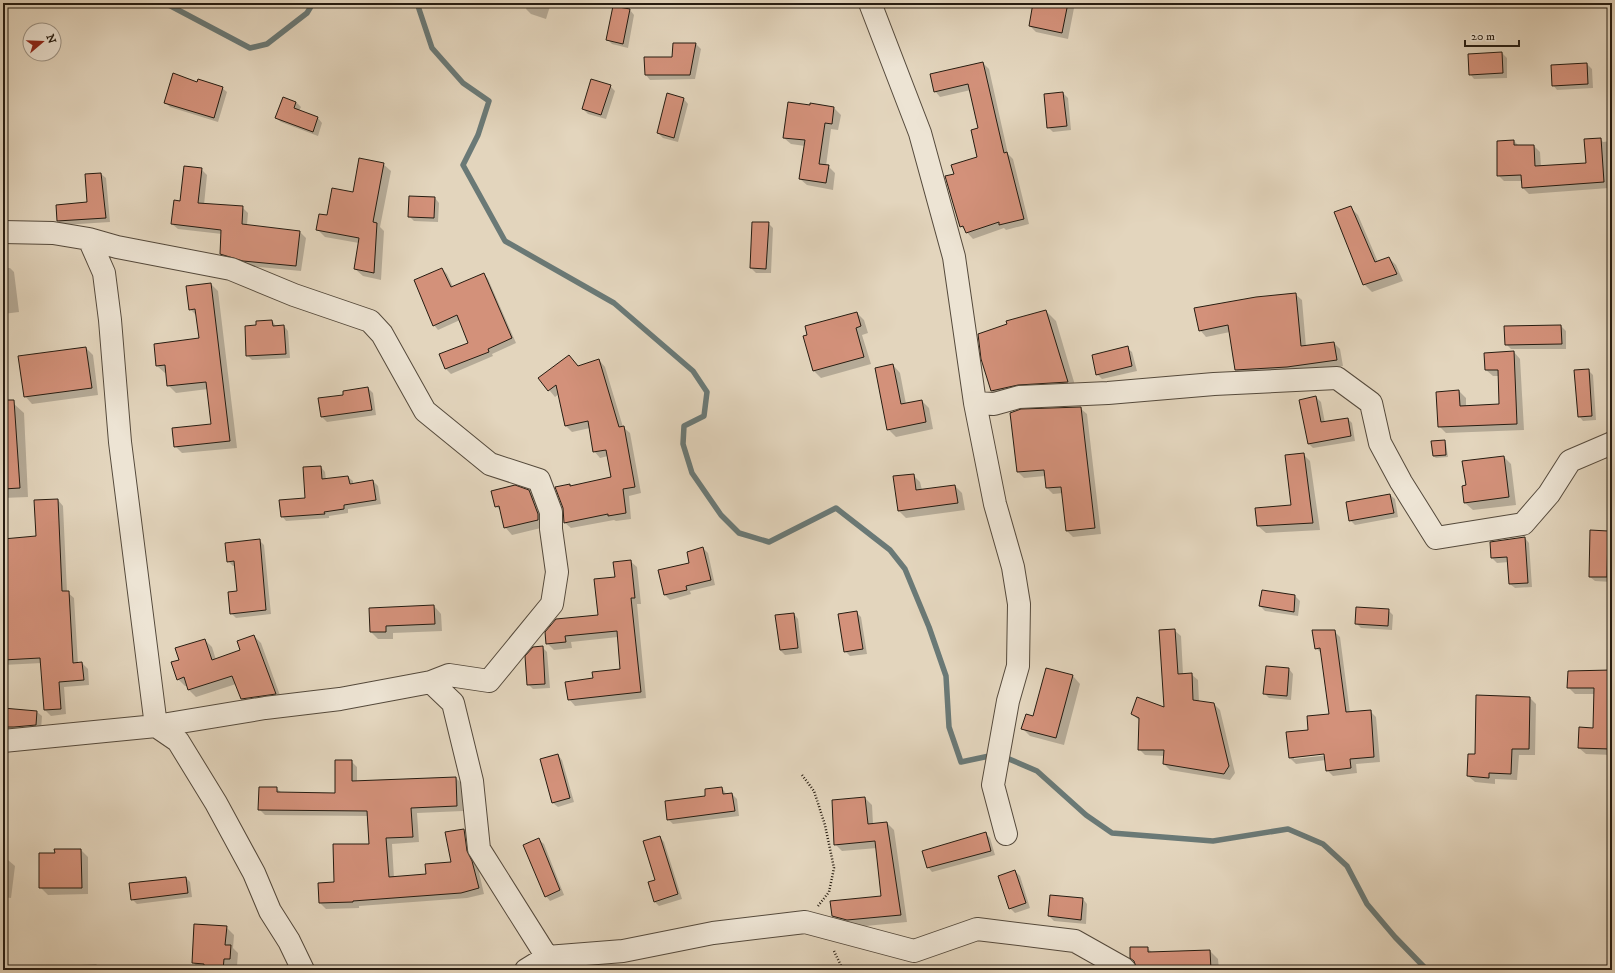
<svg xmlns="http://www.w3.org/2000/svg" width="1615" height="973" viewBox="0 0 1615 973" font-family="'IM FELL DW Pica',serif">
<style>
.shadow{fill:#0003;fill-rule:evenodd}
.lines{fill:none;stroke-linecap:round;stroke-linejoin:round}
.stream{stroke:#6a7976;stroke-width:5.5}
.building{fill:#d3917a;stroke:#261c11}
.minor-casing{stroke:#554a3c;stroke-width:24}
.path{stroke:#261c11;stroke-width:2.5;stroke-dasharray:1 2;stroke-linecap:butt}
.minor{stroke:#ede4d4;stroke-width:22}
</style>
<rect width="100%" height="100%" fill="#e3d5bd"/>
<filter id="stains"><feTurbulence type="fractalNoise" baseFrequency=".005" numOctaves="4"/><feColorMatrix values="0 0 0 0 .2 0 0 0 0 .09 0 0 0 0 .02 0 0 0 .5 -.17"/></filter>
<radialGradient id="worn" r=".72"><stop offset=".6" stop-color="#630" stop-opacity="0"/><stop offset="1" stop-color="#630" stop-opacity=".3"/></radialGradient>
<path class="shadow" d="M528,3h23l-5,16 -15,-5 -5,-5z
M1035,3h40l-7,36 -32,-7 -6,-6z
M1106,3h29v3l-11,-2 -1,3z
M630,10l4,5 -6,33 -16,-4 -4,-4z
M674,44h22l5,5 -6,30 -45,1 -4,-5 27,-17z
M1502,53l5,5v20l-33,1 -4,-5z
M983,63l6,6 19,85 5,5 16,65 -23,6 -2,-2 -31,11 -12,-13 -6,-52 23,-16 2,-29 -9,-39 -31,7 -5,-6z
M1587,64l5,5 1,19 -36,2 -4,-5z
M198,83l24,5 5,4 -9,30 -48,-15 -5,-5z
M610,86l5,5 -9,28 -18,-5 -5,-5z
M1063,93l5,5 3,32 -18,2 -5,-5z
M283,98l13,4 5,5 -2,4 19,7 4,5 -4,13 -37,-14 -5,-4z
M684,99l4,5 -10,38 -15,-4 -5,-5z
M811,106l23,2 7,7 -3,15 -7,-1 -5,37h2l7,7 -2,17 -26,-5 -7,-6 5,-33 -14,-2 -7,-6z
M1600,139l3,3 9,-1v43h-3v4l-80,6 -6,-6 -1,-7h-18l-6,-6 16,-34 5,5h15l6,6 1,15 46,-4z
M383,164l8,7 -11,56 4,4 -3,49 -18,-4 -8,-7 4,-26 -34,-6 -7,-7 10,-14z
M201,169l6,6 -3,30 38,2 6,6 -1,12 53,7 6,6 -5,33 -51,-5 -24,-7 -5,-5 1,-20 -44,-5 -6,-5z
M101,174l5,4 4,44 -47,3 -5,-4 30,-18z
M3,177l2,18h-2z
M435,198l4,5 -1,19 -24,-1 -5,-5z
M1351,208l7,7 20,47 11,-4 7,7 7,16 -31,11 -8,-8z
M768,223l5,5 -2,45h-15l-5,-5z
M3,268h7l4,4 5,40 -16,2z
M442,269l5,5 6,13 31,-13 4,5 28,64 -24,11 1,2 -42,18 -5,-5 -6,-14 29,-12 -9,-23 -22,10 -4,-5z
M211,284l7,7 19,157 -55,5 -7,-7 37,-21 -4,-36 -32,4 -8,-8 -1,-12h-2l-8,-7 43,-27 -3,-23 -7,-7z
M1295,294l7,6 4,47 28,-4 6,6 3,17 -50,7 -51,3 -6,-6 -6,-38 -24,5 -6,-7z
M1046,311l10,10 21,71 -75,9 -10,-10z
M857,313l7,7 4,13 -6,2 9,29 -50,14 -7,-7 -10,-34z
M272,321l5,6 7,-1 4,5 2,27 -38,2 -5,-5 10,-29z
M1561,326l5,5v18h-55l-5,-5z
M86,348l7,7 5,40 -66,9 -7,-8z
M1127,348l5,4 5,19 -35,8 -5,-5z
M1514,352l6,7 4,71 -78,3 -7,-7 20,-35 7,7v8l34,-1 -1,-29h-6l-7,-6z
M569,356l10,11 20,-7 6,7 18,60 7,6 11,60 -12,3 2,23 -15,2 -2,-1 -43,8 -7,-6 6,-37 1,2 41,-9 -4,-22 -8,2 -6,-7 -4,-23 -18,4 -6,-6 -7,-32 -4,3 -15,-18z
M893,365l7,8 6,31 16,-3 7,7 4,21 -37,8 -8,-8z
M1588,370l5,5 3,45 -13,1 -4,-5z
M368,388l5,5 3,22 -49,7 -5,-5 -3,-18 26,-3z
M1316,397l5,5 4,21 23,-4 4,4 3,18 -42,7 -5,-5z
M3,404h11l10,9 4,84 -25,1z
M1080,408l7,6 14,120 -28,3 -6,-6 -4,-38 -10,1 -6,-6 -2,-12 -21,2 -6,-6z
M1444,441l2,2 2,14 -12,1 -3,-2z
M1303,454l7,7 10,69 -54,3 -8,-7 35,-20z
M1504,457l7,7 5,41 -43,5 -8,-7 2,-17z
M321,467l4,5 1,8 22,-3 5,4v3l20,-3 5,5 3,18 -33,5v4l-19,3v2l-43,3 -4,-5 24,-17z
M913,475l7,7 2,8 33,-4 7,7 3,17 -59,8 -7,-7z
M529,491l7,7 9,29 -33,8 -7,-8 -4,-16 -5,-5z
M1390,495l5,4 3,18 -43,8 -5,-5z
M58,500l5,6 4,86 7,6 4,66 4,-1 6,6 1,16 -25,2 2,27 -15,2 -6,-6 -3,-47 -39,2v-125l34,-3z
M1608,532l4,4v46l-17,-1 -5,-4z
M1525,538l4,5 3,44 -17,1 -5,-4 -1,-22 -12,1 -5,-5z
M259,540l5,5 7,69 -35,4 -5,-5 8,-21 -3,-26h-3l-5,-5z
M703,548l5,5 7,32 -25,6 1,3 -21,6 -5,-5 -6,-24 32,-7z
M630,561l7,6 4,37h-4l9,94 -71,8 -6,-7 25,-20 27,-9 -3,-33 -47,5 1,6 -18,2 -7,-7 52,-28 17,-37z
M1263,591l32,5 5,5 -2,15 -33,-5 -5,-5z
M434,606l7,8 1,17 -49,2v6h-15l-7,-7z
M1388,610l5,5 -1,15 -31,-2 -5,-5z
M856,612l5,5 6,37 -17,2 -5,-5z
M794,614l4,5 4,34 -17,2 -5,-5z
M1174,630l7,6 2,38h8l7,6 1,22 15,2 6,6 15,63 -5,7 -60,-10 -6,-6 1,-8 -20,-1 -6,-6 1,-28 -8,-7 33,-6z
M1334,631l6,6 10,76 20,-2 6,6 4,45 -24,2 1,9 -24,3 -6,-6 -1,-10 -30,4 -6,-6 -3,-25 22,-2 21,-16 -8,-61 -6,-6zM1329,753v2l-35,4v-2z
M254,636l7,7 21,58 -33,5 -8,-7 -5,-15 -40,13 -7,-7 -1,-4h-3l-7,-7 2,-18 25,-21 7,7 4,13 26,-9z
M543,648l4,4 3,36 -17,1 -5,-5z
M1047,669l26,7 7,8 -16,61 -34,-9 -7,-7 11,-12z
M1289,669l4,5 -2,26 -22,-2 -5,-5z
M1611,671l1,84 -26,-1 -7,-6 1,-20 14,1 1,-35h-20l-7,-7z
M1530,698l6,6 -1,51h-16l-2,25 -22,-1v5l-20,-2 -7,-6 8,-21z
M3,709l34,3 5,4 -1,14 -38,1z
M558,755l4,5 12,42 -16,5 -5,-4z
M351,761l6,6v15l99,-4 6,6 1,27 -46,2 2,29 -27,2 2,34 33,-3 25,-13 12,-32 6,6 2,22 6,10 6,26 -17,4 -108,8v2l-33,1 -6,-6 15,-20 36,-38 -3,-29 -103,-1 -6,-6 17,-21 6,5 54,1z
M722,788l5,7 5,-1 5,5 2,17 -66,8 -5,-5z
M865,798l7,7 1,19 14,-1 7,7 13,92 -52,5 -15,-4 -7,-7 49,-19 -5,-49 -35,3 -7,-7z
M985,833l5,5 5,17 -63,17 -4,-5z
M660,837l4,5 18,57 -23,7 -5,-5z
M539,840l5,4 20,51 -14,6 -4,-5z
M81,850l7,7v37l-40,1 -8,-8 16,-33z
M3,859l5,1 7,6 -4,32 -8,-1z
M1015,871l5,5 10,32 -15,5 -5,-5z
M186,878l4,4 2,15 -55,7 -5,-5z
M1051,896l32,3 4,5 -1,20 -32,-3 -5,-5z
M226,927l8,8 -1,13 5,5 -1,13 -6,-1v5h-31l-7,-8z
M1147,948l6,5 57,-2 8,8 1,11h-81v-4l-7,-9z
M96,964l6,6h-22v-5z"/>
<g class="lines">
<path class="stream" d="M165,3l85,45 17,-4 40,-31 6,-10
M417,3l15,45 31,35 26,18 -11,34 -15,30 42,76 109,62 79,68 14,21 -3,24 -20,10 -1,18 9,29 29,42 18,18 30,9 67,-34 54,42 15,19 24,58 17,49 3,51 12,35 33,-7
M1002,756l35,15 49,44 26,18 101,8 75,-12 35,15 24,22 20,38 28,33 32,33"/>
</g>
<path class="building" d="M1033,3h35l-6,30 -33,-7z
M613,6l17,3 -7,35 -17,-4z
M673,43h23l-6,32h-45l-1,-18h28z
M1502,52l1,21 -34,2 -1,-21z
M983,62l21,91 3,-1 17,67 -25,6v-3l-33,11 -3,-7 -3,1 -15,-51 9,-2 -3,-9 26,-8 -6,-27 7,-2 -10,-44 -34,8 -4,-18z
M1587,63l1,21 -36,2 -1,-21z
M173,73l24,9 1,-3 25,8 -9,31 -50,-15z
M591,79l20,6 -10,30 -19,-6z
M1063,92l4,34 -20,2 -3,-34z
M667,93l17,5 -10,40 -17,-5z
M283,97l13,5 -2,6 24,9 -5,15 -38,-14z
M788,102l22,3v-2l24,4 -2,17 -7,-1 -6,41 10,1 -3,18 -27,-4 6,-39 -22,-2z
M1601,138l3,44 -82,6 -1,-13 -24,1v-35l17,-1v5h20l1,21 51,-3 -2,-24z
M359,158l25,5 -11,59 4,1 -3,50 -20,-4 5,-31 -43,-8 3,-16 8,1 5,-27 21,4z
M184,166l18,2 -4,35 45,3 -1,18 58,7 -4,35 -53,-5 -23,-7 1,-24 -50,-6 3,-24 6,1z
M101,173l5,45 -49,3 -1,-16 31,-3 -2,-28z
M409,196l26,1 -1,21 -26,-1z
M1351,206l24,56 14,-5 8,17 -34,11 -29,-73z
M752,222h17l-3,47 -16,-1z
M442,268l9,19 33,-14 28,65 -24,11 1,3 -44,17 -6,-15 29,-11 -11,-28 -24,11 -19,-46z
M211,283l19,158 -56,6 -2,-19 39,-4 -5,-42 -39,4 -2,-21 -9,1 -2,-22 45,-6 -4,-29 -6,1 -3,-24z
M1296,293l5,53 33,-4 3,18 -50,7 -52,3 -7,-45 -29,6 -5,-23 62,-11z
M1046,310l22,72 -50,3 -27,6 -10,-32 -3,-25 29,-10 -1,-3z
M857,312l4,14 -5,2 8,29 -51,14 -10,-35 4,-1 -2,-9z
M272,320l1,6 11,-1 2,29 -40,2 -1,-30 11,-1v-4z
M1561,325l1,19 -57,1 -1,-19z
M1128,346l4,20 -36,9 -4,-20z
M86,347l6,41 -68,9 -6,-41z
M1514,351l3,73 -79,3 -2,-35 23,-2 1,16 39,-2 -1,-34h-13l-1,-17z
M569,355l9,11 21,-7 20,68 5,-1 11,61 -12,2 3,24 -18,3v-2l-44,9 -1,-15 -8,-21 15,-3v2l41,-9 -5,-27 -13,2 -5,-31 -23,5 -9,-41 -8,6 -10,-13z
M893,364l8,40 21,-4 4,22 -39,8 -12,-62z
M1589,369l3,47 -14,1 -4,-47z
M368,387l4,23 -51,7 -3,-19 25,-3v-4z
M1316,396l5,26 27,-4 3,18 -43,8 -9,-44z
M3,400h11l6,88 -17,1z
M1081,407l14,121 -29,3 -5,-44 -15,1 -2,-18 -27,2 -7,-59 11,-4z
M1445,440l1,15 -13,1 -2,-15z
M1304,453l9,70 -56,3 -2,-18 36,-3 -6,-50z
M1504,456l5,41 -45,6 -2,-17 4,-1 -4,-24z
M321,466l1,13 26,-3 2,8 23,-4 3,20 -32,5v4l-20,3 1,2 -44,3 -2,-17 26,-2 -2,-31z
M914,474l2,16 39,-5 3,18 -60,8 -5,-35z
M515,485l14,5 9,24v6l-34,8 -5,-22 -4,1 -4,-16z
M1390,494l4,19 -45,8 -3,-19z
M58,499l4,92h7l4,72 9,-1 2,18 -25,2 2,27 -17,1 -4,-52 -37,2v-121l33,-3 -2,-36z
M1590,530l18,1 -1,46h-18z
M1525,537l3,46 -19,1 -2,-27 -16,1 -1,-16z
M260,539l6,71 -36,4 -2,-22 9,-1 -3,-30 -7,1 -2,-19z
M703,547l8,33 -25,6 1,4 -23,5 -6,-25 31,-7 -2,-11z
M631,560l4,38h-4l10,94 -73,8 -3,-18 28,-4 -1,-6 28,-3 -3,-38 -52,5 1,6 -20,2 -1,-12 11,-13 42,-4 -4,-36 21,-2 -2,-15z
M1262,590l33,5 -1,17 -35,-6z
M434,605l1,19 -49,2v6h-16l-1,-24z
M1356,607l33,2 -1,17 -33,-2z
M857,611l6,38 -19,3 -6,-38z
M794,613l4,35 -18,2 -5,-35z
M1175,629l3,45 14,-1 1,27 21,3 15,63 -5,8 -61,-10 1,-14h-26l1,-32 -8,-4 6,-17 27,10 -5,-77z
M1312,630h23l11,82 25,-2 3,47 -24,2 1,9 -25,3 -2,-17 -35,4 -3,-26 22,-2 -1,-14 22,-2 -9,-66 -5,1z
M254,635l22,59 -35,5 -9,-23 -44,14 -4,-13 -7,3 -6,-18 8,-2 -4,-12 30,-9 7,21 28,-10 -3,-9z
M543,646l2,38 -18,1 -2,-29 8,-9z
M1266,666l23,2 -2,28 -24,-2z
M1046,668l27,7 -17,63 -35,-9 5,-15 7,2z
M1611,670l-1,79 -32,-1 1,-21 14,1 1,-40h-27l1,-17z
M1476,695l54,2 -1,52h-17l-1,25 -22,-1v5l-22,-2 1,-22h7z
M3,708l34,3 -1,14 -22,2h-11z
M558,754l12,44 -18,5 -12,-44z
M335,760h17v21l104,-4 1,29 -46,2 2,29 -27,1 3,39 37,-3 -1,-10 26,-2 -6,-30 19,-3 3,22 5,10 7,27 -18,5 -108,8v1l-34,1 -1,-20 16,-1 -1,-38h36l-2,-33 -109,-1 1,-23h18v5l58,1z
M722,787l1,7 9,-1 3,18 -68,9 -2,-19 40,-5v-7z
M865,797l3,27 19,-2 14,93 -54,5 -15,-4 -2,-15 51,-5 -6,-55 -41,4 -2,-45z
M986,832l5,19 -64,17 -5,-17z
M660,836l18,58 -24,8 -6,-20 7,-2 -12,-39z
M539,838l21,52 -15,7 -22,-52z
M54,849h27l1,39h-43v-35h16z
M1015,870l11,33 -17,6 -11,-33z
M186,877l2,16 -57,7 -2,-17z
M1050,895l33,3 -2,22 -33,-4z
M194,924l33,2 -2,19h6l-1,14h-6l-1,11 -19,-2v-4l-12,-1z
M1130,947h18v5l62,-2 1,20h-74l-3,-9 -4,-3z"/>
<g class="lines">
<defs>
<path id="minor" d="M870,3l50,130 34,124 21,146 20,101 18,63 6,37 -1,62 -10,35 -15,84 13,49
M3,232l50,1 36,6 15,34 6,47 10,122 36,284 22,15 38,62 38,70 16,38 19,30 14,29
M975,403l19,1 25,-7 89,-4 106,-9 123,-6 34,25 9,40 21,39 35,56 87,-14 26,-30 21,-33 42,-18
M431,682l22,21 19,78 7,68 68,108
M3,741l153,-15 109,-18 75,-9 91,-17 18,-7 40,6 63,-77 5,-32 -6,-43v-17l-12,-32 -49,-16 -65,-53 -43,-77 -12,-13 -76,-26 -63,-26 -114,-22 -28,-8
M526,970l21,-13 76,-6 90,-18 92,-11 109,29 63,-22 98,12 48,27 2,2"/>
</defs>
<use href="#minor" class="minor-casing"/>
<path class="path" d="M802,775l12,16 11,34 9,43 -5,24 -11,14
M834,951l9,19"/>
<use href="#minor" class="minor"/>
</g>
<rect width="1615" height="973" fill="none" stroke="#e3d5bd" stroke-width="16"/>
<rect x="4" y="4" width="1607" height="965" fill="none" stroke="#261c11" stroke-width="2"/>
<rect x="8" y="8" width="1599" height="957" fill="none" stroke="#261c11"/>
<g transform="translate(42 42) rotate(71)"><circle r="19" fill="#ede4d4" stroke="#9d9486"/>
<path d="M0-3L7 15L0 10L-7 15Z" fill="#8f2418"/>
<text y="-6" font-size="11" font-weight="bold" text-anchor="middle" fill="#261c11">N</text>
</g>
<path d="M1465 40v6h54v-6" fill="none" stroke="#261c11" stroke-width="2"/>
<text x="1471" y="40" font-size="12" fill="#261c11" stroke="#ede4d4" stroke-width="3" paint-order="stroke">20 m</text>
<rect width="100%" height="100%" filter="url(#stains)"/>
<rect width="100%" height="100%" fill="url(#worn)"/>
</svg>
